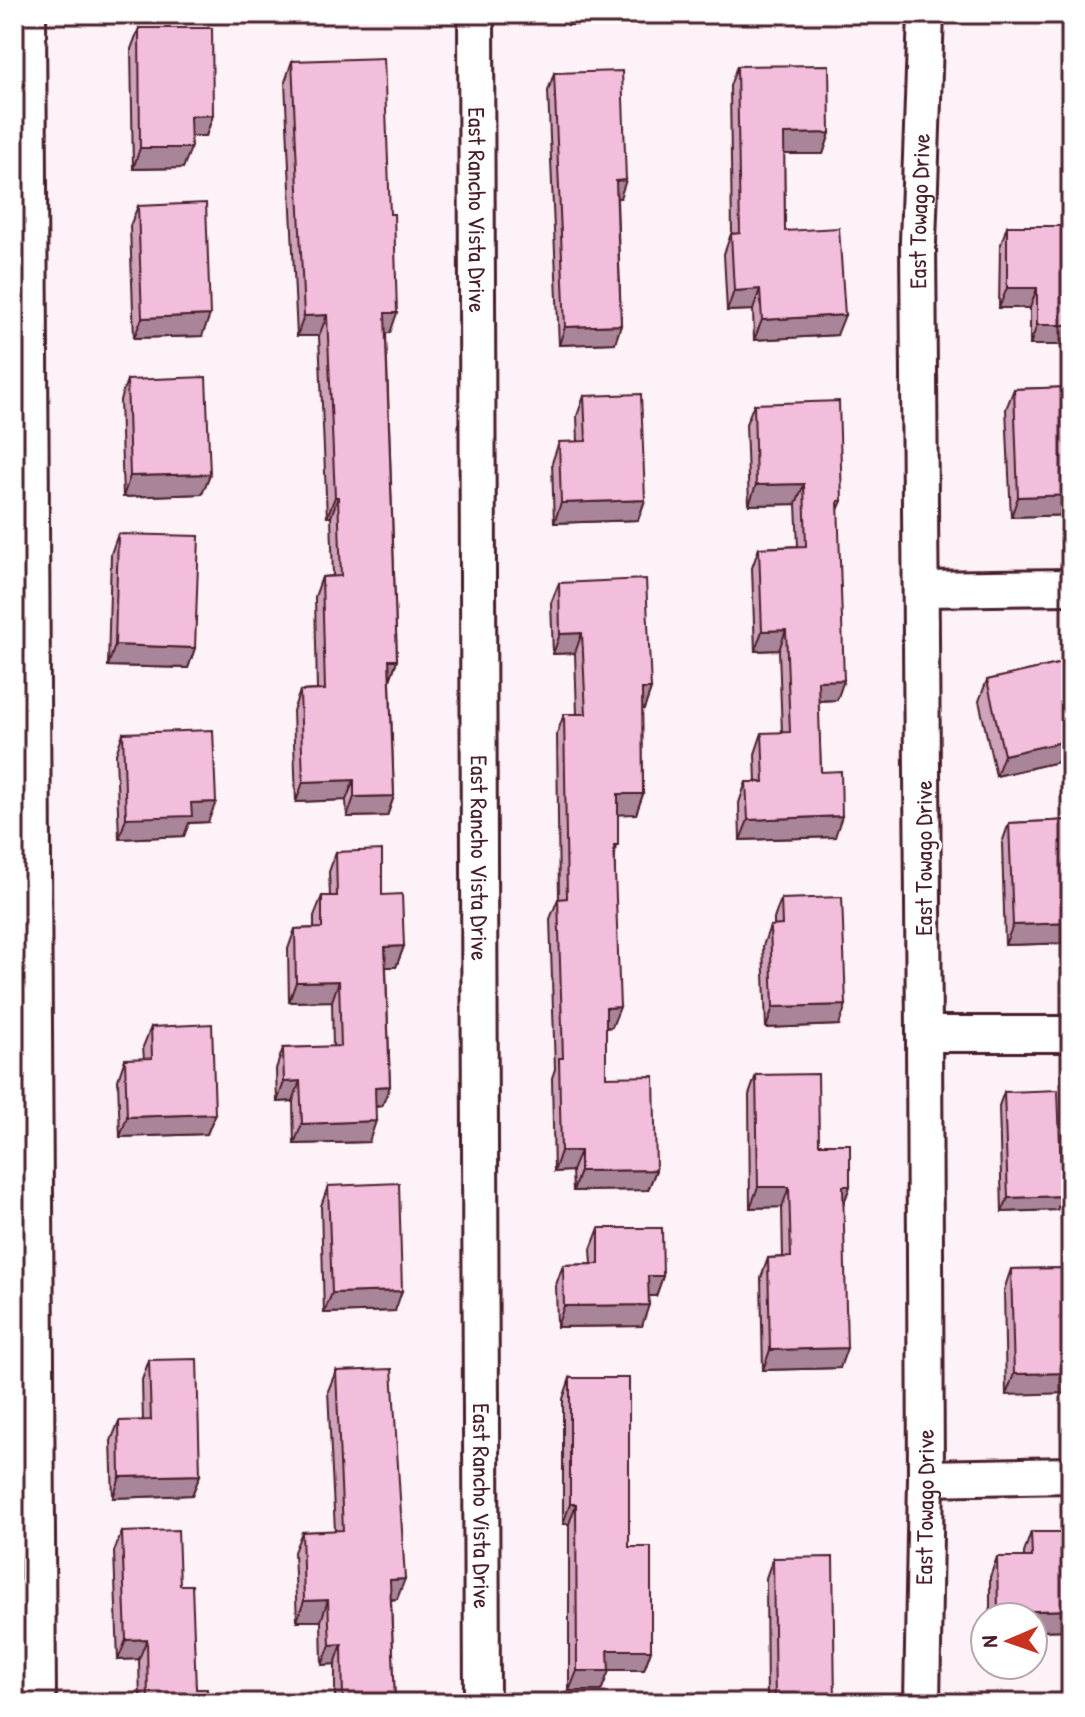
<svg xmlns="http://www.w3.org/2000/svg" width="1085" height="1717" viewBox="0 0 1085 1717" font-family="'Patrick Hand',sans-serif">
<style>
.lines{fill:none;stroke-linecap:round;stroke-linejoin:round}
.minor-casing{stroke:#4a1f2b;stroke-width:40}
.minor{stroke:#fff;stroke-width:34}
.wall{fill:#d0a3bc;stroke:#4a1f2b;stroke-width:2}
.shaded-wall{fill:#a98599;stroke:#4a1f2b;stroke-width:2}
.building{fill:#f2bedb;stroke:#4a1f2b;stroke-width:2}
.labels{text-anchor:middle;stroke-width:6;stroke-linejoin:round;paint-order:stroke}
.street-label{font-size:24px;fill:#4a1f2b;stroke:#fff}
</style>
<rect width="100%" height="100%" fill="#fcf2f8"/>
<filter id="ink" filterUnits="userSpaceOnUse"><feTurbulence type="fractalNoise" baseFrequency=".0125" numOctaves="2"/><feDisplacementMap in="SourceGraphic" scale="16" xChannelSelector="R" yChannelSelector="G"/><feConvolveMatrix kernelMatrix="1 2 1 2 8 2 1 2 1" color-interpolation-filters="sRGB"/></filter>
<g filter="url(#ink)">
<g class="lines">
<defs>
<g id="minor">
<path d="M28,14l10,1689"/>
<path id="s1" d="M476,14l6,1689"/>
<path d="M923,589l148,-2"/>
<path d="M924,1034h147"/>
<path d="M926,1478l145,-3"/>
<path id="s2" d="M922,1703l4,-225 -2,-444 -6,-792 8,-228"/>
</g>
</defs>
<use href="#minor" class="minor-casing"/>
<use href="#minor" class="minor"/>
</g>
<path class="wall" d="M568,14h98l-2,7 -96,4z
M139,28l74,87 -7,21h-16l-7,32 -50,1 -2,-120z
M292,61l98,272h-4l11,327 -7,20 4,116 -7,20 -40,1 -1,-17 -50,2 -3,-91 7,-20 17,-1 -2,-93 7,-20 11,-1 -2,-59h-4l-8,-181h-22l-12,-254z
M737,66l93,67 -7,21h-39l1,77 52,104 -83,5 -1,-30 -26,1 -3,-57 7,-20h1l-2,-148z
M554,73l66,125h-3l4,127 -6,18 -56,2 -11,-254z
M138,206l64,130 -68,2 -4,-112z
M1007,226l64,119h-41v-37h-31l1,-61z
M127,380l83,94 -8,20 -79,3 -3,-97z
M1071,387v128l-60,2 -5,-108 8,-20z
M584,396l61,104 -7,20 -84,3 -2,-60 7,-21h19l-1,-26z
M754,404l88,97 -4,9 -1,190 -19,1 3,71 14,65 -95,3 -1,-37 7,-21h10l-1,-28 7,-21h20l-3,-83 -24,1 -3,-83 7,-20 39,-2 -2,-42 -47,1 -3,-81z
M118,534l77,114 -7,20 -80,-2 3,-112z
M559,583l92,106 -7,20h-2l1,85 -7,20h-18l-3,42 -3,171 -6,1v49l50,93 -8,20 -75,1 -1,-20 -18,1 -2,-94 3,-9 -5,-150 8,-20h1l-2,-165 7,-20h13l-2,-61 -22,1 -2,-51z
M1071,661v98l-75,17 -17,-75 8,-21z
M123,733l85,89 -19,1 -5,13 -65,3 -3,-85z
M1071,820v123l-66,2 -3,-102 7,-20z
M336,852l46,43 22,51 -8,21h-10l4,119 -8,20 -7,1 -6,35 -75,2 -1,-43 -16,1 -1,-33 7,-21 50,-1 -1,-46 -43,1 -1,-53 7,-20 19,-1v-12l8,-20h8l-1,-24z
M781,899l58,126 -73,3 -3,-82 7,-20h4v-7z
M151,1027l64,87 -8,20 -87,3 -2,-57 7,-21h19l-1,-12z
M756,1075l63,69 31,42 -7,20 -3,162 -77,2 -2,-92 7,-20 15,-1 -1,-50 -32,1 -1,-113z
M1004,1092l58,104 -5,14 -55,2 -3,-106z
M328,1186l67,125 -71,2 -3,-107z
M599,1228l64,48 -7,20h-7l-7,30 -85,1 -1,-42 7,-20 29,-1 -1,-15z
M1071,1268l-65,127 -2,-105 7,-21z
M149,1360l51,115 -8,20 -79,3 -2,-57 8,-20h24l-1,-41z
M336,1371l61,228 -6,1 4,103h-60v-39l-13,1 -1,-44h-24l-3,-69 8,-20 33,-1 -7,-140z
M570,1378l59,169 22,103 -7,20h-35l-8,21h-32v-167h-6v-125z
M122,1532l58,53 16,104 11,14h-67l-1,-44 -21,1 -4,-108z
M1031,1532h40v98l-38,1v-14h-43v-40l7,-20h27v-4z
M773,1558l62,145h-68l-1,-125z"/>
<path class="shaded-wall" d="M572,14h94l-2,7 -96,4z
M213,115l-7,21h-23l7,-20z
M830,133l-7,21h-46l7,-20z
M140,148h51l-8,20 -50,1z
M626,180l-6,18h-10l6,-17z
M1007,288h30l-7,20h-31z
M760,289l-7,21 -26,1 7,-20z
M385,313h12l-7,20 -12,1z
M210,315l-8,21 -68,2 8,-20z
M327,315l-8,21h-22l7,-20z
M845,315l-8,20 -83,5 8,-20z
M621,325l-6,18 -56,2 6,-18z
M1037,325h34v20h-41z
M210,474l-8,20 -79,3 7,-21z
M804,484l-8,20 -47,1 7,-20z
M1071,495v20l-60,2 7,-20z
M335,497h3l-7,20h-4z
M645,500l-7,20 -84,3 7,-20z
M786,630l-7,20 -24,1 7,-20z
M582,633l-7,20 -22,1 7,-20z
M115,645l80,3 -7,20 -80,-2z
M389,660h8l-7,20z
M844,680l-7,20 -27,1 8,-20z
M642,689h9l-7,20 -10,1z
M1071,740v19l-75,17 8,-21z
M354,780l-8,20 -50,2 7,-20z
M618,794h25l-7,20 -26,1z
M394,796l-7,20 -40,1 7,-20z
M216,802l-8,20 -19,1 -5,13 -65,3 7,-21 65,-15z
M842,816l-7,21 -95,3 8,-20z
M1071,923v20l-66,2 8,-20z
M404,946l-8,21h-18l7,-20z
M339,981l-7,20 -43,1 7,-20z
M846,1005l-7,20 -73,3 7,-21z
M620,1007l-8,20 -14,1 8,-20z
M300,1081l-7,20 -16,1 7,-20z
M390,1086l-8,20 -15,1 8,-20z
M215,1114l-8,20 -87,3 7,-20z
M376,1121l-7,21 -75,2 8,-20z
M561,1151h19l-8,20 -18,1z
M656,1170l-8,20 -75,1 7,-20z
M843,1186h7l-7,20z
M758,1187h31l-7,20 -32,1z
M1062,1196l-5,14 -55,2 6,-14z
M648,1276h15l-7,20h-15z
M402,1291l-7,20 -71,2 8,-20z
M649,1305l-7,21 -85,1 7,-21z
M847,1348l-7,20 -77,2 7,-20z
M1071,1373v20l-65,2 8,-21z
M200,1475l-8,20 -79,3 7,-21z
M570,1504h6l-7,20h-6z
M405,1579l-8,20 -14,1 7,-20z
M328,1600l-7,21h-24l7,-20z
M1071,1610v20l-38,1v-14h-37l2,-5z
M147,1639l-8,20 -21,1 8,-20z
M342,1644l-7,20 -13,1 8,-20z
M608,1650h43l-7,20h-43z
M577,1671h32l-8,20h-32z"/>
<path class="building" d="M139,28h73l1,87 -23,1 1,32h-51z
M384,58l6,156h4l3,99h-12l12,347h-8l5,136 -40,1v-17l-51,2 -3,-91 25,-1 -3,-113 19,-1 -3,-79h-3l-8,-182 -23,1 -12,-255z
M829,65l1,68 -46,1 1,97 54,-3 6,87 -83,5 -2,-31 -26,2 -3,-57 9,-1 -3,-167z
M622,71l4,109 -10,1 5,144 -56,2 -11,-254z
M206,203l4,112 -68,3 -4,-112z
M1007,226h64v99h-34v-37h-30z
M206,377l4,97 -80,2 -3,-96z
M1071,387v108l-53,2 -4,-108z
M641,394l4,106 -84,3 -2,-61 27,-1 -2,-45z
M839,401l3,100h-4l6,179 -26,1 3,91 20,-1 1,45 -94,4 -2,-38h18l-2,-49 28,-1 -4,-102 -24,1 -3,-83 47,-2 -2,-62 -48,1 -2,-81z
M118,534l81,2 -4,112 -80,-3z
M646,579l5,110h-9l1,105h-25v51h-4l6,162 -14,1v69l48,-1 2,94 -76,1v-20h-19l-2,-93h4l-5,-159 9,-1 -3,-184h22l-4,-81 -22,1 -1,-51z
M1071,661v79l-67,15 -17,-75z
M213,730l3,72 -25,1 1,13 -66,2 -3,-85z
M1071,820v103l-58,2 -4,-102z
M382,850v45l20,-1 2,52 -19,1 5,139 -15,1 1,34 -74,3 -2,-43 -16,1 -1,-34 58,-2 -2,-65 -43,1 -1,-53 27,-1v-32h15l-1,-44z
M842,897l4,108 -73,2 -3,-81 12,-1 -1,-26z
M212,1024l3,90 -88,3 -2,-58 27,-1 -1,-31z
M818,1074l1,70h31v42h-7l4,162 -77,2 -2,-92 23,-1 -2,-70h-31l-2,-112z
M1058,1090l4,106 -54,2 -4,-106z
M399,1183l3,108 -70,2 -4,-107z
M599,1228h63l1,48h-15l1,29 -85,1 -1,-41 36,-1z
M1071,1268v105l-57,1 -3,-105z
M197,1359l3,116 -80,2 -1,-56 32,-1 -2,-60z
M392,1369l13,210 -15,1 5,123h-52l-1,-59 -12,1 -2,-45 -24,1 -2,-69 41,-2 -7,-159z
M570,1378h59v169h22v103h-43l1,21h-32l-1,-167h-6z
M178,1530l2,55h12l4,104h11v14h-59l-1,-64 -21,1 -4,-108z
M1031,1532h40v78l-73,2 -1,-55h35z
M833,1557l2,146h-60l-2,-145z"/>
</g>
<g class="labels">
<g class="street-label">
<text dy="8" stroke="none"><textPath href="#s2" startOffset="1492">East Towago Drive</textPath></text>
<text dy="8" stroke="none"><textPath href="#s1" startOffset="196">East Rancho Vista Drive</textPath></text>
<text dy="8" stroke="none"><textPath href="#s1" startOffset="844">East Rancho Vista Drive</textPath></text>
<text transform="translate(924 858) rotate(-90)" y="8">East Towago Drive</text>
<text dy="8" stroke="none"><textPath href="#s1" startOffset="1492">East Rancho Vista Drive</textPath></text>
<text dy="8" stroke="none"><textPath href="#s2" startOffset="196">East Towago Drive</textPath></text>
</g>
</g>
<rect width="1085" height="1717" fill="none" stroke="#fff" stroke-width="48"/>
<rect x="24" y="24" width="1037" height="1669" fill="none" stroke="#4a1f2b" stroke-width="3" filter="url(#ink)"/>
<g transform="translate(1009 1641) rotate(268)"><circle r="38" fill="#ffffff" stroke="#b7a5aa" stroke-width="2"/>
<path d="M0-6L14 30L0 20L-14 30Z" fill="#c8321e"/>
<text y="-12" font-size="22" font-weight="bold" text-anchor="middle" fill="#4a1f2b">N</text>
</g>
</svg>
